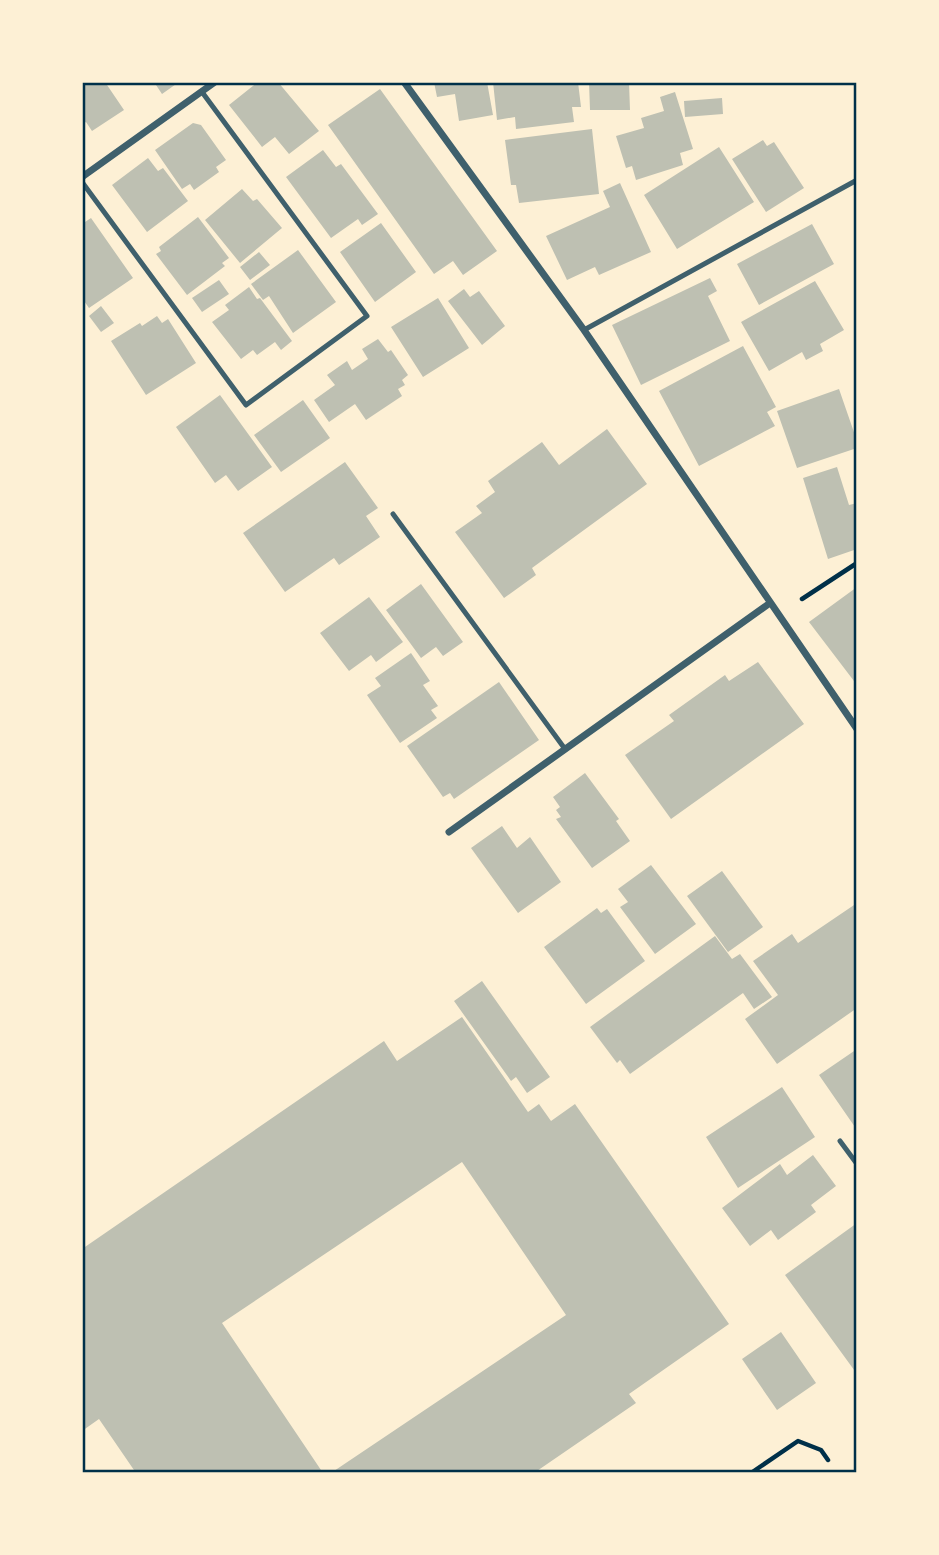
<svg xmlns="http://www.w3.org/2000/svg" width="939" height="1555" viewBox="0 0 939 1555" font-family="Signika,sans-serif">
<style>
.building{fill:#bec0b2}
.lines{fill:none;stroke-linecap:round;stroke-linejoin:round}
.path{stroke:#003049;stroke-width:4.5}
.service{stroke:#3f606c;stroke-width:5}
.minor{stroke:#3f606c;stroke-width:7}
.neatline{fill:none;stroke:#003049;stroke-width:2.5}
</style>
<rect width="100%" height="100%" fill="#fdf0d5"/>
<path class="building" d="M82,82h23l19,28 -32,21 -6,-9 -4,2z
M154,82h25l-17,12z
M258,82h20l41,49 -30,23 -14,-17 -13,10 -33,-42z
M434,82h53l6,33 -34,6 -4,-27 -18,3z
M493,82h85l3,25h-9l2,15 -58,7 -1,-12 -18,3z
M589,82h40l1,28h-40z
M380,89l117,162 -34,24 -10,-14 -19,13 -106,-149z
M675,92l18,57 -13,4 3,12 -47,15 -4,-14 -6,2 -10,-32 28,-8 -3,-10 23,-7 -4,-14z
M722,98l1,16 -38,3 -1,-16z
M193,123l8,2 25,35 -10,7 3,5 -25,18 -4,-6 -8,5 -27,-39z
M592,129l7,65 -80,9 -3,-18h-5l-6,-45z
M763,140l4,6 7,-4 30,46 -38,24 -34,-53z
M719,147l35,55 -77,47 -33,-54z
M323,150l13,17 5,-3 37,50 -16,11 -4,-6 -27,19 -45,-61z
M148,158l10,13 5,-3 25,33 -41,31 -35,-47z
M620,183l31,69 -52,23 -4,-8 -28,13 -21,-44 64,-29 -7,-16z
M242,189l11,12 4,-2 25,29 -42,35 -35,-43z
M198,217l31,41 -7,5 3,3 -38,29 -31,-41 5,-3 -2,-4z
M91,218l42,60 -44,30 -7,-10v-74z
M381,223l35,49 -41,30 -35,-50z
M812,224l22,40 -75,41 -22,-41z
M298,250l38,52 -43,31 -24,-37 -6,4 -12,-16z
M259,252l11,13 -20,15 -10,-13z
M710,278l7,13 -9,5 22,45 -89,44 -29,-60z
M219,280l10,14 -27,18 -10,-14z
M815,281l29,49 -24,14 3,7 -17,9 -4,-8 -33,19 -28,-49z
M249,287l8,12 3,-1 32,43 -11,9 -6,-8 -18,13 -4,-5 -12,9 -29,-37 17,-12 -4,-5z
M464,289l6,8 9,-6 26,35 -23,19 -34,-44z
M438,298l31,50 -46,29 -32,-50z
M101,306l13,17 -13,9 -12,-16z
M157,316l5,7 6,-4 28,44 -50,32 -35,-54 29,-18 2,3z
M378,339l10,13 3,-2 17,25 -6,5 3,5 -7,4 4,7 -36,24 -11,-16 -26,18 -15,-22 21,-15 -8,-10 20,-14 5,9 16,-11 -6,-10z
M743,346l33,61 -9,5 8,14 -76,40 -40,-75z
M839,389l18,52v7l-60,20 -20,-57z
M220,395l52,72 -34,24 -12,-16 -11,8 -39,-56z
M303,400l27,38 -49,34 -27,-37z
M607,429l40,55 -115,84 4,7 -32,23 -49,-66 27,-19 -6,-7 19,-14 -7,-11 54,-39 17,23z
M345,462l33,46 -12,8 14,21 -41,28 -5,-7 -49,34 -42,-59z
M837,467l12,38 8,-2v46l-29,10 -25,-81z
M421,584l42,58 -20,14 -7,-9 -15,11 -35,-48z
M857,587v98l-48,-63z
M369,597l34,45 -27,20 -5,-7 -22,16 -29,-38z
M411,653l19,28 -7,4 15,21 -7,4 6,8 -37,25 -33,-48 14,-9 -6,-8z
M758,662l46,62 -133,95 -46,-64 49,-34 -5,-6 56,-40 4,6z
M499,682l40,58 -85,59 -4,-6 -7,4 -36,-51z
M585,773l34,46 -3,2 14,20 -38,27 -36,-49 5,-2 -5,-7 4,-3 -7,-10z
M502,826l15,22 13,-11 31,45 -43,31 -47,-65z
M651,865l45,59 -41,30 -35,-47 8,-5 -10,-13z
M722,871l41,56 -35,25 -41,-56z
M857,903v105l-80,56 -32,-45 33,-24 -25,-34 39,-27 6,9z
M597,908l4,5 6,-4 38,52 -59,43 -42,-57z
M715,936l17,23 8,-5 32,43 -18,12 -11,-16 -113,81 -10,-14 -3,3 -27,-36z
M482,981l68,96 -23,16 -11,-16 -5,4 -57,-80z
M462,1017l66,95 11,-8 12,17 24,-17 154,220 -100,70 7,9 -102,70h-203l235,-158 -104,-153 -240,161 101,150h-187l-37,-54 -17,12v-182l302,-208 13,20z
M857,1049v81l-38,-55z
M782,1087l33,50 -77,51 -32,-51z
M813,1155l23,31 -25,19 5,7 -38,28 -7,-10 -21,16 -28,-38 58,-44 7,11z
M857,1223v151l-72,-99z
M781,1332l35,51 -39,27 -35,-51z"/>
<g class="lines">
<path class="path" d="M802,599l55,-36
M751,1473l47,-32 23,9 7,10"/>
<path class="service" d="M82,182l164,223 121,-89 -165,-224
M584,330l273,-150
M393,514l172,235
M840,1141l17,23"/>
<path class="minor" d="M404,82l180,248 273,399
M82,177l133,-95
M449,832l321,-229"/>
</g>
<rect width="939" height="1555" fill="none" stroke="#fdf0d5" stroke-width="168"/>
<rect x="84" y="84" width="771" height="1387" class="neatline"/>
</svg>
